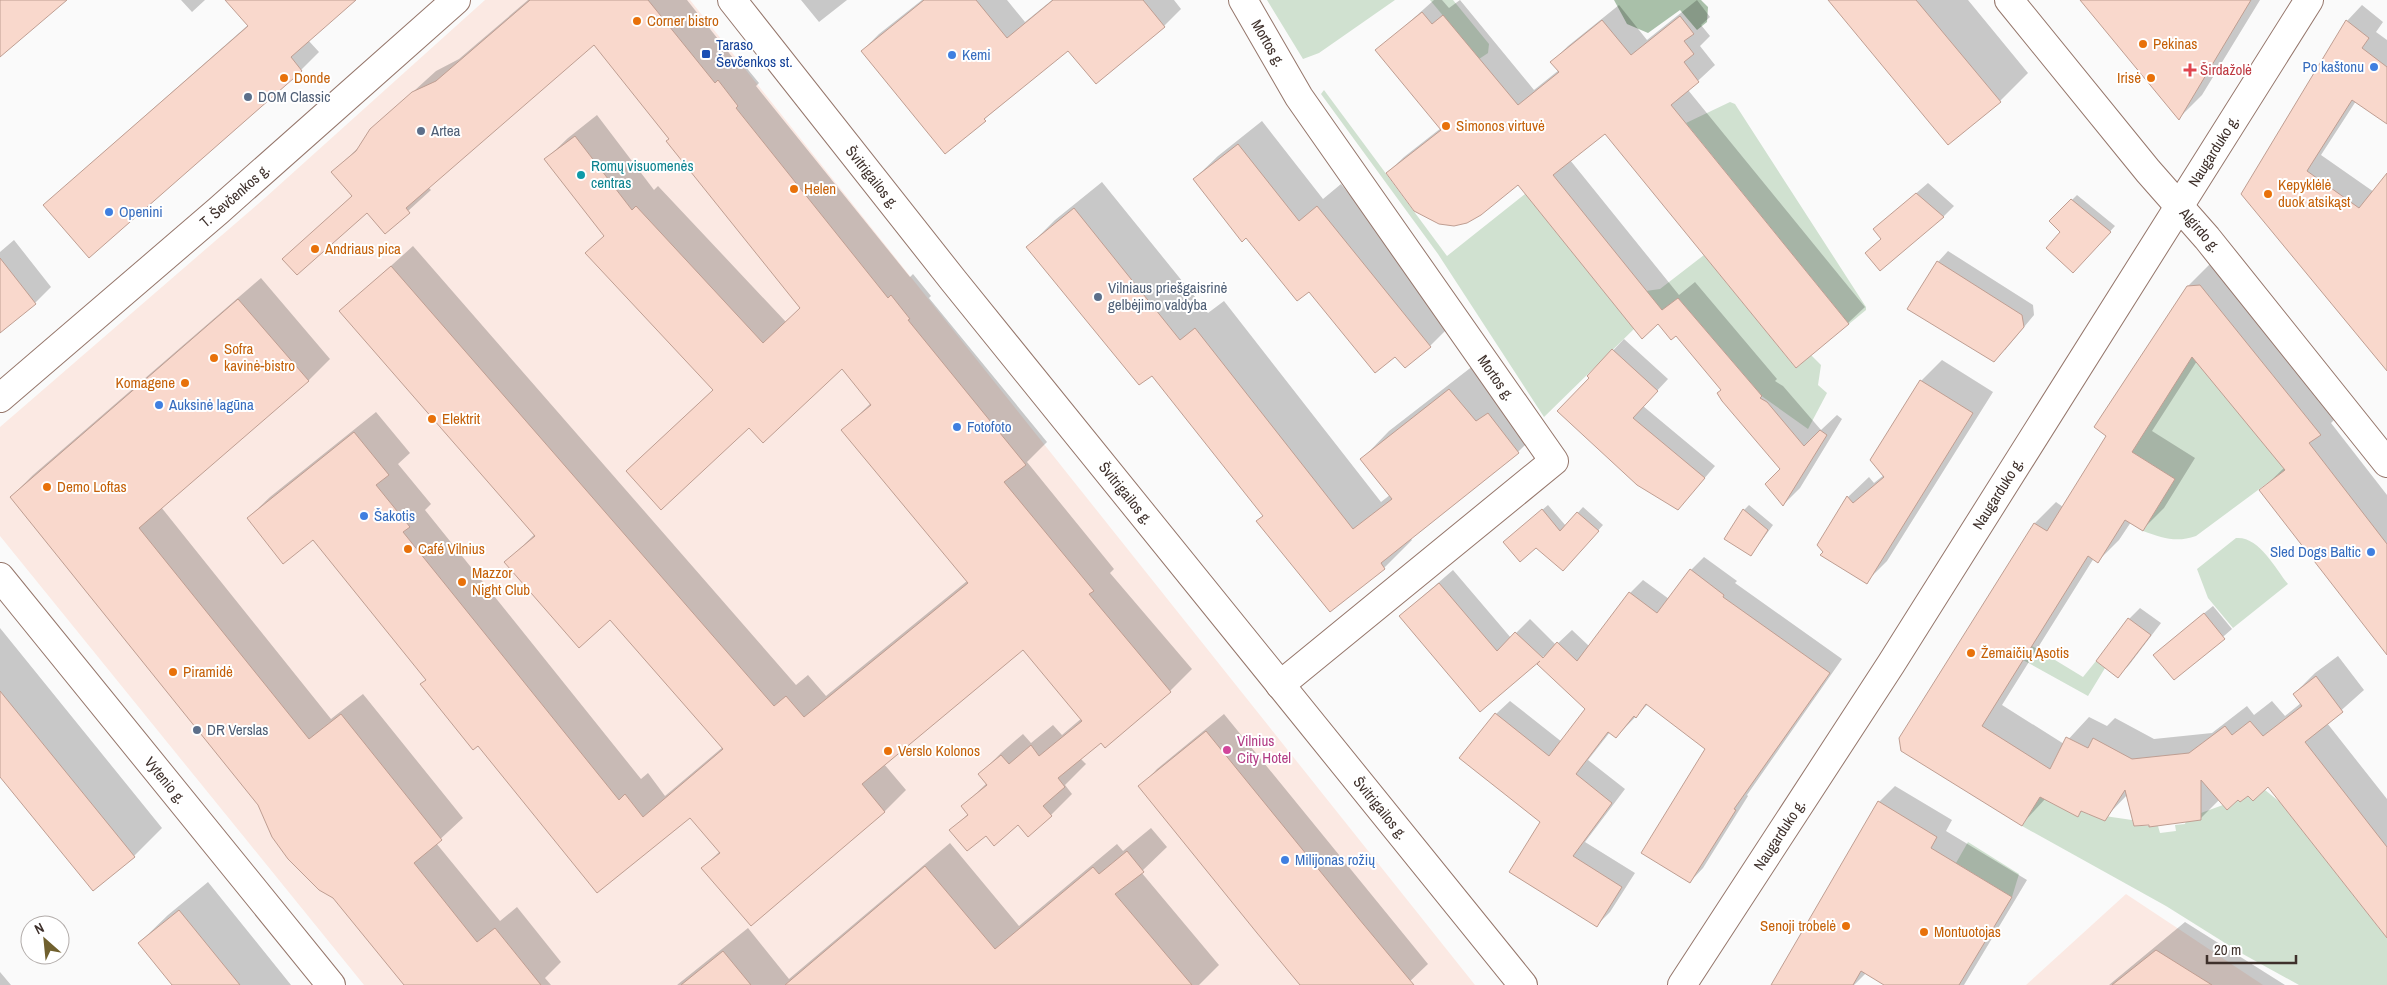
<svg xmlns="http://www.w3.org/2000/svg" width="2387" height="985" viewBox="0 0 2387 985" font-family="'Archivo Narrow',sans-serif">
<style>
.built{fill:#fbe9e3}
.green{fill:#d0e1d0}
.forest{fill:#a9c0a9}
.shadow{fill:#0003}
.building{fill:#f9d8cc;stroke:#bf9e92}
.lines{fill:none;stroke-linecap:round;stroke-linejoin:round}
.minor-casing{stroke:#95766b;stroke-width:30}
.major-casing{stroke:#95766b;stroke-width:30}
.minor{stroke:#fff;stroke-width:28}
.major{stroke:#fff;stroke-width:28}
.food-dot{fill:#e8710a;stroke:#fff;stroke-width:2}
.transit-dot{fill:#1a4fb4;stroke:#fff;stroke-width:2}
.shop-dot{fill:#3f7fe0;stroke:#fff;stroke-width:2}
.health-dot{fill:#e0444e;stroke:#fff;stroke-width:2}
.service-dot{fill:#5c6f8a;stroke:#fff;stroke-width:2}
.culture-dot{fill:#0f9aa8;stroke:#fff;stroke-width:2}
.hotel-dot{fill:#d1479c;stroke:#fff;stroke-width:2}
.labels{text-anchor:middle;stroke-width:4;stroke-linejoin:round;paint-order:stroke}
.food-label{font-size:15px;fill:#c56008;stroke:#fff;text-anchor:start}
.street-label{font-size:15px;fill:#3e302b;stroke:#fff}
.transit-label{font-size:15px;fill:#164399;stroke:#fff;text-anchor:start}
.shop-label{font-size:15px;fill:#366cbe;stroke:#fff;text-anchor:start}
.health-label{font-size:15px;fill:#be3a42;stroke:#fff;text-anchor:start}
.service-label{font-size:15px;fill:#4e5e75;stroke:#fff;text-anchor:start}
.culture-label{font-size:15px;fill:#0d838f;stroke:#fff;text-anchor:start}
.hotel-label{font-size:15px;fill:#b23c85;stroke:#fff;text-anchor:start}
</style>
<rect width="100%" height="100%" fill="#fafafa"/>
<path class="built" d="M485,0h205l785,985h-1111l-364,-449v-109l266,-230z
M2126,894l137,91h-237z"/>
<path class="green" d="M1267,0h128l-76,53 -16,6z
M1430,0h23l36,44 -1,9 -9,6z
M1324,90l123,166 78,-62 121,97 14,-2 44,-34 92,113 15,-13 10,10 -3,20 9,8 -19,36 -45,-32 -85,-99 -25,20 -17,9 -92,90 -106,-163 -117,-160z
M1730,102l5,2 131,203v3l-17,14 -163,-201z
M2196,341l89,129 -89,66c-20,7 -33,2 -53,-5l32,-52 -43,-27 33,-52z
M2236,538c23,-2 39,30 52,46l-55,44 -25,-30 -11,-29z
M2032,646l51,31 13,-16 9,7 -17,28 -65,-36z
M2045,789l33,27 3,-5 9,4 1,-1 41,6 2,6h24l2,7 16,-2 -1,-6 10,-1 1,-3 14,-1 1,-7 22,-8 4,5 11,-10 2,2 8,-6 5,5 12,-11 16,13 106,135v47h-88l-58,-32 -75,-47 -144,-80z
M1968,842l51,32 -7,23 -56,-34z"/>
<path class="forest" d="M1614,0h87l7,7 -1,15 -10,8 -17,-20 -32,23 -21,-9z"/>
<path class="shadow" d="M181,0h24l-13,12z
M228,0h126l-46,40 11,12 -18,18 -212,186 -45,-51 204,-180z
M528,0h159l50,63 3,-3 19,23 -3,3 154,191 3,-3 18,22 -2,2 118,144 -20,20 87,107 -4,4 82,96 -22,22 -65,55 -4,-5 -21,17 6,6 -21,21 7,9 -21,21 -65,19 -35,-4 18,-17 -6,-7 24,-23 -7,-9 21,-21 22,-19 8,9 22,-18 9,10 20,-17 -59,-70 -139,116 22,26 -21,21 -134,114 -48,-57 17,-17 -30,-35 -93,76 -284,-354 -65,-20 22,-21 106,-85 34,41 -12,11 33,40 -6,6 216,269 7,-6 17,23 58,-49 -113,-129 -104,-56 29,-28 -194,-223 72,-65 383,439 12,-10 18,21 141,-115 -124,-151 28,-27 -29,-36 -93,60 -122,44 87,-82 -109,-153 -59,-77 22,-21 29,-23 57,75 4,-4 128,136 15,-15 -207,-264 -166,144 3,3 -46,42 -18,-21 -83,48 69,-64 -20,-23 29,-28 9,-14 65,-59 23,-12z
M801,0h46l-28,22z
M922,0h85l18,22 27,-22h122l7,9 -17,17 -68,57 -28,-34 -123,103 -83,-101 17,-17z
M1434,0h8l7,8 11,-8 74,90 25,-20 -7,-8 16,-16 51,-41 28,35 50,-40 13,17 -9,8 9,11 -10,10 15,19 -27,25 177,217 -17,16 -243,-191 -35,28 109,135 16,-13 82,97 -2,2 8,5 38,44 16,-15 5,4 -42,69 -16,16 -3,-35 -58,-79 -47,-56 -18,-12 -140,-139 -131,-10 17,-16 37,-29 -64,-77z
M1829,0h139l60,73 -28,28z
M2083,0h177l-58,95 -23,23z
M2362,5l21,17 -7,10 11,8v83l-31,-22 -35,54 53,37 13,-14v191l-144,-175 104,-173z
M1262,121l61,78 18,-15 112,139 -23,23 -34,9 -87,-65 -115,-111 24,-23z
M1102,182l106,131 16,-12 157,201 9,-7 -28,-36 27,-28 89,-69 38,24 30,38 -28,28 -108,86 2,2 -28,28 -126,-47 6,-6 -112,-141 -124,-127 27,-27z
M1928,183l26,23 -11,11 -61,21 -7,-9z
M2077,195l38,31 -42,46 -11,-40 -11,-11z
M14,240l37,47 -16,16 -35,28v-79z
M1948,251l85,54 1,10 -29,35 -67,-88z
M2221,264l120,149 -10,10 56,72v158l-126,-163 24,-23 -88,-106 -45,70 43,27 -31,50 -21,21 -12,-7 -12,18 -21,21 -4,-3 -92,147 62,39 25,-27 18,9 8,-8 39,21 58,-6 35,-27 7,9 18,-14 13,15 16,-13 -7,-9 21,-21 23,-17 26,34 -37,33 60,76v137l-118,-151 -31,14h-18l-20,20 -73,-24 -23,24 -21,-9 -5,5 -32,-17 -24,26 -122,-86 135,-215 21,-21 7,5 45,-72 80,-149 21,-21z
M261,278l69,81 -21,21 -148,127 170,212 32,-25 100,124 -27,25 64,78 17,-14 44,55 -16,16 6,7h-146l-394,-488 22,-22z
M1624,339l44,40 -25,27 72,60 -37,43 -89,-133z
M1942,360l51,32 -106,169 -21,21 -41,-30 -6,-7 29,-48 21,-20 5,6 10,-8 37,-94z
M1548,505l18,21 17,-19 20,18 -35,39 -32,-18 -26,-9z
M1749,505l24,20 -22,30 -7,-45z
M1704,557l33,24 -2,2 107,76 -95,136 1,1 -45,72 -13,14 17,-133 -59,-45 -32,33 -6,-5 -22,28 37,29 -40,53 50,31 -25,39 -13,13 -56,-103 -45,-108 14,-13 52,41 25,-33 -43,-53 -64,54 -80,-94 53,-46 58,68 19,-19 26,26 16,-15 17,16 41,-53 13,-13 26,19 22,-29z
M2213,606l19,23 -58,50 -11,-32z
M2140,608l21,15 -32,42 -11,11 -21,-15 32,-42z
M0,628l162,200 -28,28 -134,-81z
M1224,714l204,250 -22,21h-104l-162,-198 17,-18z
M1895,786l57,34 -6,11 81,49 -63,105h-78l-20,-12 -12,12h-82l107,-183z
M1151,828l16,19 -26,25 78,93 -20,20h-522l71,-57 41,51 161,-136 69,83 98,-82 6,7z
M208,882l83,103h-118l-34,-42 29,-28z
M2185,922l100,63h-176z
M0,972l11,13h-11z"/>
<path class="building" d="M0,0h67l-67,57z
M225,0h131l-65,57 11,14 -213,187 -46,-53 205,-179z
M530,0h118l67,83 3,-3 20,26 -2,2 152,190 3,-3 19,24 -2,1 118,145 -22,17 90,109 -5,3 82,98 -66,56 -4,-5 -43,35 7,9 -22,19 9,10 -24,21 -10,-12 -24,21 -8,-10 -19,15 -18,-21 19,-15 -7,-9 26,-21 -9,-11 23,-19 8,9 22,-19 8,11 43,-35 -59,-71 -161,134 23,28 -134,114 -50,-58 19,-15 -30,-35 -93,75 -119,-147 -5,4 -53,-66 6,-4 -113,-140 -30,24 -36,-46 107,-86 35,43 -13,10 34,42 -7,5 216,268 6,-6 18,23 80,-68 -113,-129 -31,28 -75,-86 31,-26 -196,-225 52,-45 383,440 12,-10 18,21 164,-134 -127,-153 30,-25 -29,-36 -79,74 -14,-15 -88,82 -35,-39 87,-81 -128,-137 19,-17 -60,-77 31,-23 57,74 4,-4 127,137 37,-35 -134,-167 3,-2 -75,-94 -188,163 4,5 -25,21 -18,-21 -70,62 -15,-16 70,-63 -21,-24 25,-21 14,-22 42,-37 24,-11z
M924,0h52l31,38 46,-38h90l22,27 -69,57 -28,-33 -84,68 2,2 -41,33 -84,-103z
M1828,0h88l85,102 -53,43z
M2080,0h171l-72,120z
M1422,12l10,12 11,-9 75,90 41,-33 -9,-10 52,-42 29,35 49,-39 14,18 -10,7 10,13 -10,8 15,20 -28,23 178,219 -53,44 -191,-234 -52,41 109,135 16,-12 84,98 -2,2 7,4 37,44 16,-16 7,5 -44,71 -18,-22 15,-15 -58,-68 -5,-8 4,-3 -45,-54 -5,4 -13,-16 -16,15 -124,-154 -37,30 -14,8 -13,3 -15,-2 -25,-13 -28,-38 55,-43 -66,-80z
M2346,20l23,18 -7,10 25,19v57l-35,-24 -45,71 52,37 28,-35v198l-146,-177z
M1238,144l61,77 18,-15 114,141 -26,21 -10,-11 -20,16 -66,-81 -12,9 -51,-63 -4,4 -49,-63z
M1916,193l28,24 -64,54 -15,-18 16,-14 -8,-10z
M2071,199l40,33 -38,41 -27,-25 14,-16 -11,-11z
M1074,208l106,132 15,-12 158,201 39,-30 -32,-40 89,-70 27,32 12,-8 31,40 -138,110 4,6 -55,43 -74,-91 7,-5 -111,-140 -13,9 -113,-138z
M0,258l36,46 -36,29z
M1937,261l85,54 2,12 -30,35 -87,-53z
M2200,285l121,150 -12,8 78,101v111l-128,-165 26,-20 -93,-113 -60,95 43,27 -32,52 -18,-11 -27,43 -10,-7 -106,170 68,43 16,-32 22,11 5,-10 39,21 57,-6 36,-27 7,9 18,-14 13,15 39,-30 -9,-12 23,-18 27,36 -38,30 82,105v91l-119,-151 -15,14 -5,-5 -8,6 -2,-2 -11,10 -26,-30v40l-52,7v-2l-15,1 -9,-36 -20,31 -24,-10 -3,6 -38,-20 -18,29 -121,-75 -2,-13 135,-215 13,8 59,-95 -12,-9 93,-141z
M238,299l71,82 -170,147 170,211 32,-25 101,126 -28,23 63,79 18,-14 46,57h-137l-71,-87 -14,-8 -31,-31 -16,-22 -14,-32 -248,-308z
M1612,349l46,42 -25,27 72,60 -27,32 -41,-25 -80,-74 32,-33 -2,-2z
M1920,380l53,33 -106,171 -47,-29 3,-3 -6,-7 30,-49 6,7 31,-26 -14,-17z
M1542,509l18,22 17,-19 22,19 -36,40 -27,-23 -16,14 -17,-20z
M1743,509l25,21 -17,26 -27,-17z
M1690,569l34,26 -1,2 107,76 -96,136 2,1 -46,73 -49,-30 64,-104 -59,-45 -10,14 -2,-2 -18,22 -8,-6 -32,42 36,29 -39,53 49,31 -25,40 -88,-55 31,-50 -81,-64 36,-45 54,43 36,-47 -48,-45 3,-3 -60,51 -81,-96 40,-33 58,68 18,-19 28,26 14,-16 20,19 52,-69 28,21z
M2204,613l21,26 -51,41 -21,-25z
M2128,618l23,17 -33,43 -22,-17z
M0,691l135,166 -42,34 -93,-114z
M1206,731l153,188 55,66h-114l-43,-52 -119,-147z
M1878,801l59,36 -6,11 81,49 -53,88h-75l-23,-14 -8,14h-82z
M1127,851l17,21 -29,22 77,91h-407l140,-119 70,83 98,-82 6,7z
M179,910l61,75h-68l-34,-42z
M2156,950l56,35h-100z
M723,951l28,34h-70z"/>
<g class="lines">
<defs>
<g id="minor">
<path id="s1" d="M1243,0l56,97 255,364 -274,224"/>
<path id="s2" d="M2009,0l139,171 59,67 180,225"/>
<path id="s3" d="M0,398l218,-187 238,-211"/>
<path id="s4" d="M0,577l331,408"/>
</g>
<g id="major">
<path id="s5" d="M732,0l221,280 570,705"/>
<path id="s6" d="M1682,985l209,-321 418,-664"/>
</g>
</defs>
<use href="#minor" class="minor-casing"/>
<use href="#major" class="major-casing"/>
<use href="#minor" class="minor"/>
<use href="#major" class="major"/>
</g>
<g class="food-dot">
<circle cx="637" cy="21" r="5"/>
<circle cx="2143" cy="44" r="5"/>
<circle cx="284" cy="78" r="5"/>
<circle cx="2151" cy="78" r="5"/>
<circle cx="1446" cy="126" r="5"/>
<circle cx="794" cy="189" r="5"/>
<circle cx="2268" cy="194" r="5"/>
<circle cx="315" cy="249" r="5"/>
<circle cx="214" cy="358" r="5"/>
<circle cx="185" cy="383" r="5"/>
<circle cx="432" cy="419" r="5"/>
<circle cx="47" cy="487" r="5"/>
<circle cx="408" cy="549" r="5"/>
<circle cx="462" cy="582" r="5"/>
<circle cx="1971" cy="653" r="5"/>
<circle cx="173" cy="672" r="5"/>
<circle cx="888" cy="751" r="5"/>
<circle cx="1846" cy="926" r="5"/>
<circle cx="1924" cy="932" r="5"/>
</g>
<rect class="transit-dot" x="701" y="49" width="10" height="10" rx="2.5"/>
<g class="shop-dot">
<circle cx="952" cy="55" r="5"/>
<circle cx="2374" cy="67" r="5"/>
<circle cx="109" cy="212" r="5"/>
<circle cx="159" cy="405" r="5"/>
<circle cx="957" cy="427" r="5"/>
<circle cx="364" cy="516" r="5"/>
<circle cx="2371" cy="552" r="5"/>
<circle cx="1285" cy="860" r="5"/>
</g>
<path class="health-dot" d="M2187.5 62.5h5v5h5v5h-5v5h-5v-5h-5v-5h5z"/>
<g class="service-dot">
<circle cx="248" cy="97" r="5"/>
<circle cx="421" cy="131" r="5"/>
<circle cx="1098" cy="297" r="5"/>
<circle cx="197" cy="730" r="5"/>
</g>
<circle class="culture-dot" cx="581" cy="175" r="5"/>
<circle class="hotel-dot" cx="1227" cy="750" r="5"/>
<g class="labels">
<g class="food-label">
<text x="647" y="26">Corner bistro</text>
<text x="2153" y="49">Pekinas</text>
<text x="294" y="83">Donde</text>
<text x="2141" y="83" text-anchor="end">Irisė</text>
<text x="1456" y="131">Simonos virtuvė</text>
<text x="2278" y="190">Kepyklėlė<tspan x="2278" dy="17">duok atsikąst</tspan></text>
<text x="804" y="194">Helen</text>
<text x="325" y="254">Andriaus pica</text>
<text x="224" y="354">Sofra<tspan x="224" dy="17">kavinė-bistro</tspan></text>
<text x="175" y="388" text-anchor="end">Komagene</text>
<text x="442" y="424">Elektrit</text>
<text x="57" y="492">Demo Loftas</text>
<text x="418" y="554">Café Vilnius</text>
<text x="472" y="578">Mazzor<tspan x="472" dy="17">Night Club</tspan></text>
<text x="1981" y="658">Žemaičių Ąsotis</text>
<text x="183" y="677">Piramidė</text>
<text x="898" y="756">Verslo Kolonos</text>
<text x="1836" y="931" text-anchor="end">Senoji trobelė</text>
<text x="1934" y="937">Montuotojas</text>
</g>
<g class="street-label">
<text dy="5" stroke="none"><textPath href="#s1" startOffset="50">Mortos g.</textPath></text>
<text dy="5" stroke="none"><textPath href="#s6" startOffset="989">Naugarduko g.</textPath></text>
<text dy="5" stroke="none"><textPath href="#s5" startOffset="226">Švitrigailos g.</textPath></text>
<text dy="5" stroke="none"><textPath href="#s3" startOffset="310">T. Ševčenkos g.</textPath></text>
<text dy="5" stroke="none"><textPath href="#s2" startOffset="299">Algirdo g.</textPath></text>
<text dy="5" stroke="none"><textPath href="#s1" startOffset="455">Mortos g.</textPath></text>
<text dy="5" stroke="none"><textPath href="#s5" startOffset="631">Švitrigailos g.</textPath></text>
<text dy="5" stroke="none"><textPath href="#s6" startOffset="584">Naugarduko g.</textPath></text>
<text dy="5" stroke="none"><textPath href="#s4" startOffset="262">Vytenio g.</textPath></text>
<text dy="5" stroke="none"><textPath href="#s5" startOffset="1036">Švitrigailos g.</textPath></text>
<text dy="5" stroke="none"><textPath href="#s6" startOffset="179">Naugarduko g.</textPath></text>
</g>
<g class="transit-label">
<text x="716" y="50">Taraso<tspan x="716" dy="17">Ševčenkos st.</tspan></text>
</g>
<g class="shop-label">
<text x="962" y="60">Kemi</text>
<text x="2364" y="72" text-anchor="end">Po kaštonu</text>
<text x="119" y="217">Openini</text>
<text x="169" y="410">Auksinė lagūna</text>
<text x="967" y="432">Fotofoto</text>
<text x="374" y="521">Šakotis</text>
<text x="2361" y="557" text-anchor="end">Sled Dogs Baltic</text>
<text x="1295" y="865">Milijonas rožių</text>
</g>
<g class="health-label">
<text x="2200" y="75">Širdažolė</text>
</g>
<g class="service-label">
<text x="258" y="102">DOM Classic</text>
<text x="431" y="136">Artea</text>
<text x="1108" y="293">Vilniaus priešgaisrinė<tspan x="1108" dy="17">gelbėjimo valdyba</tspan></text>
<text x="207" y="735">DR Verslas</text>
</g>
<g class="culture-label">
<text x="591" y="171">Romų visuomenės<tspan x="591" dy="17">centras</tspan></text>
</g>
<g class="hotel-label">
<text x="1237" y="746">Vilnius<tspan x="1237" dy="17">City Hotel</tspan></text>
</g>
</g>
<g transform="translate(45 940) rotate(333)"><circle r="24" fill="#ffffff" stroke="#b2acaa"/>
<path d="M0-4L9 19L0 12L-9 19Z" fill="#70602e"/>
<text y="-8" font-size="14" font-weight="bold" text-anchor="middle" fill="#3e302b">N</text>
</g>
<path d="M2207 955v8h89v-8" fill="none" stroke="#3e302b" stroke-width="2.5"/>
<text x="2214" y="955" font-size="15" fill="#3e302b" stroke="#ffffff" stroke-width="4" paint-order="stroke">20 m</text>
</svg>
